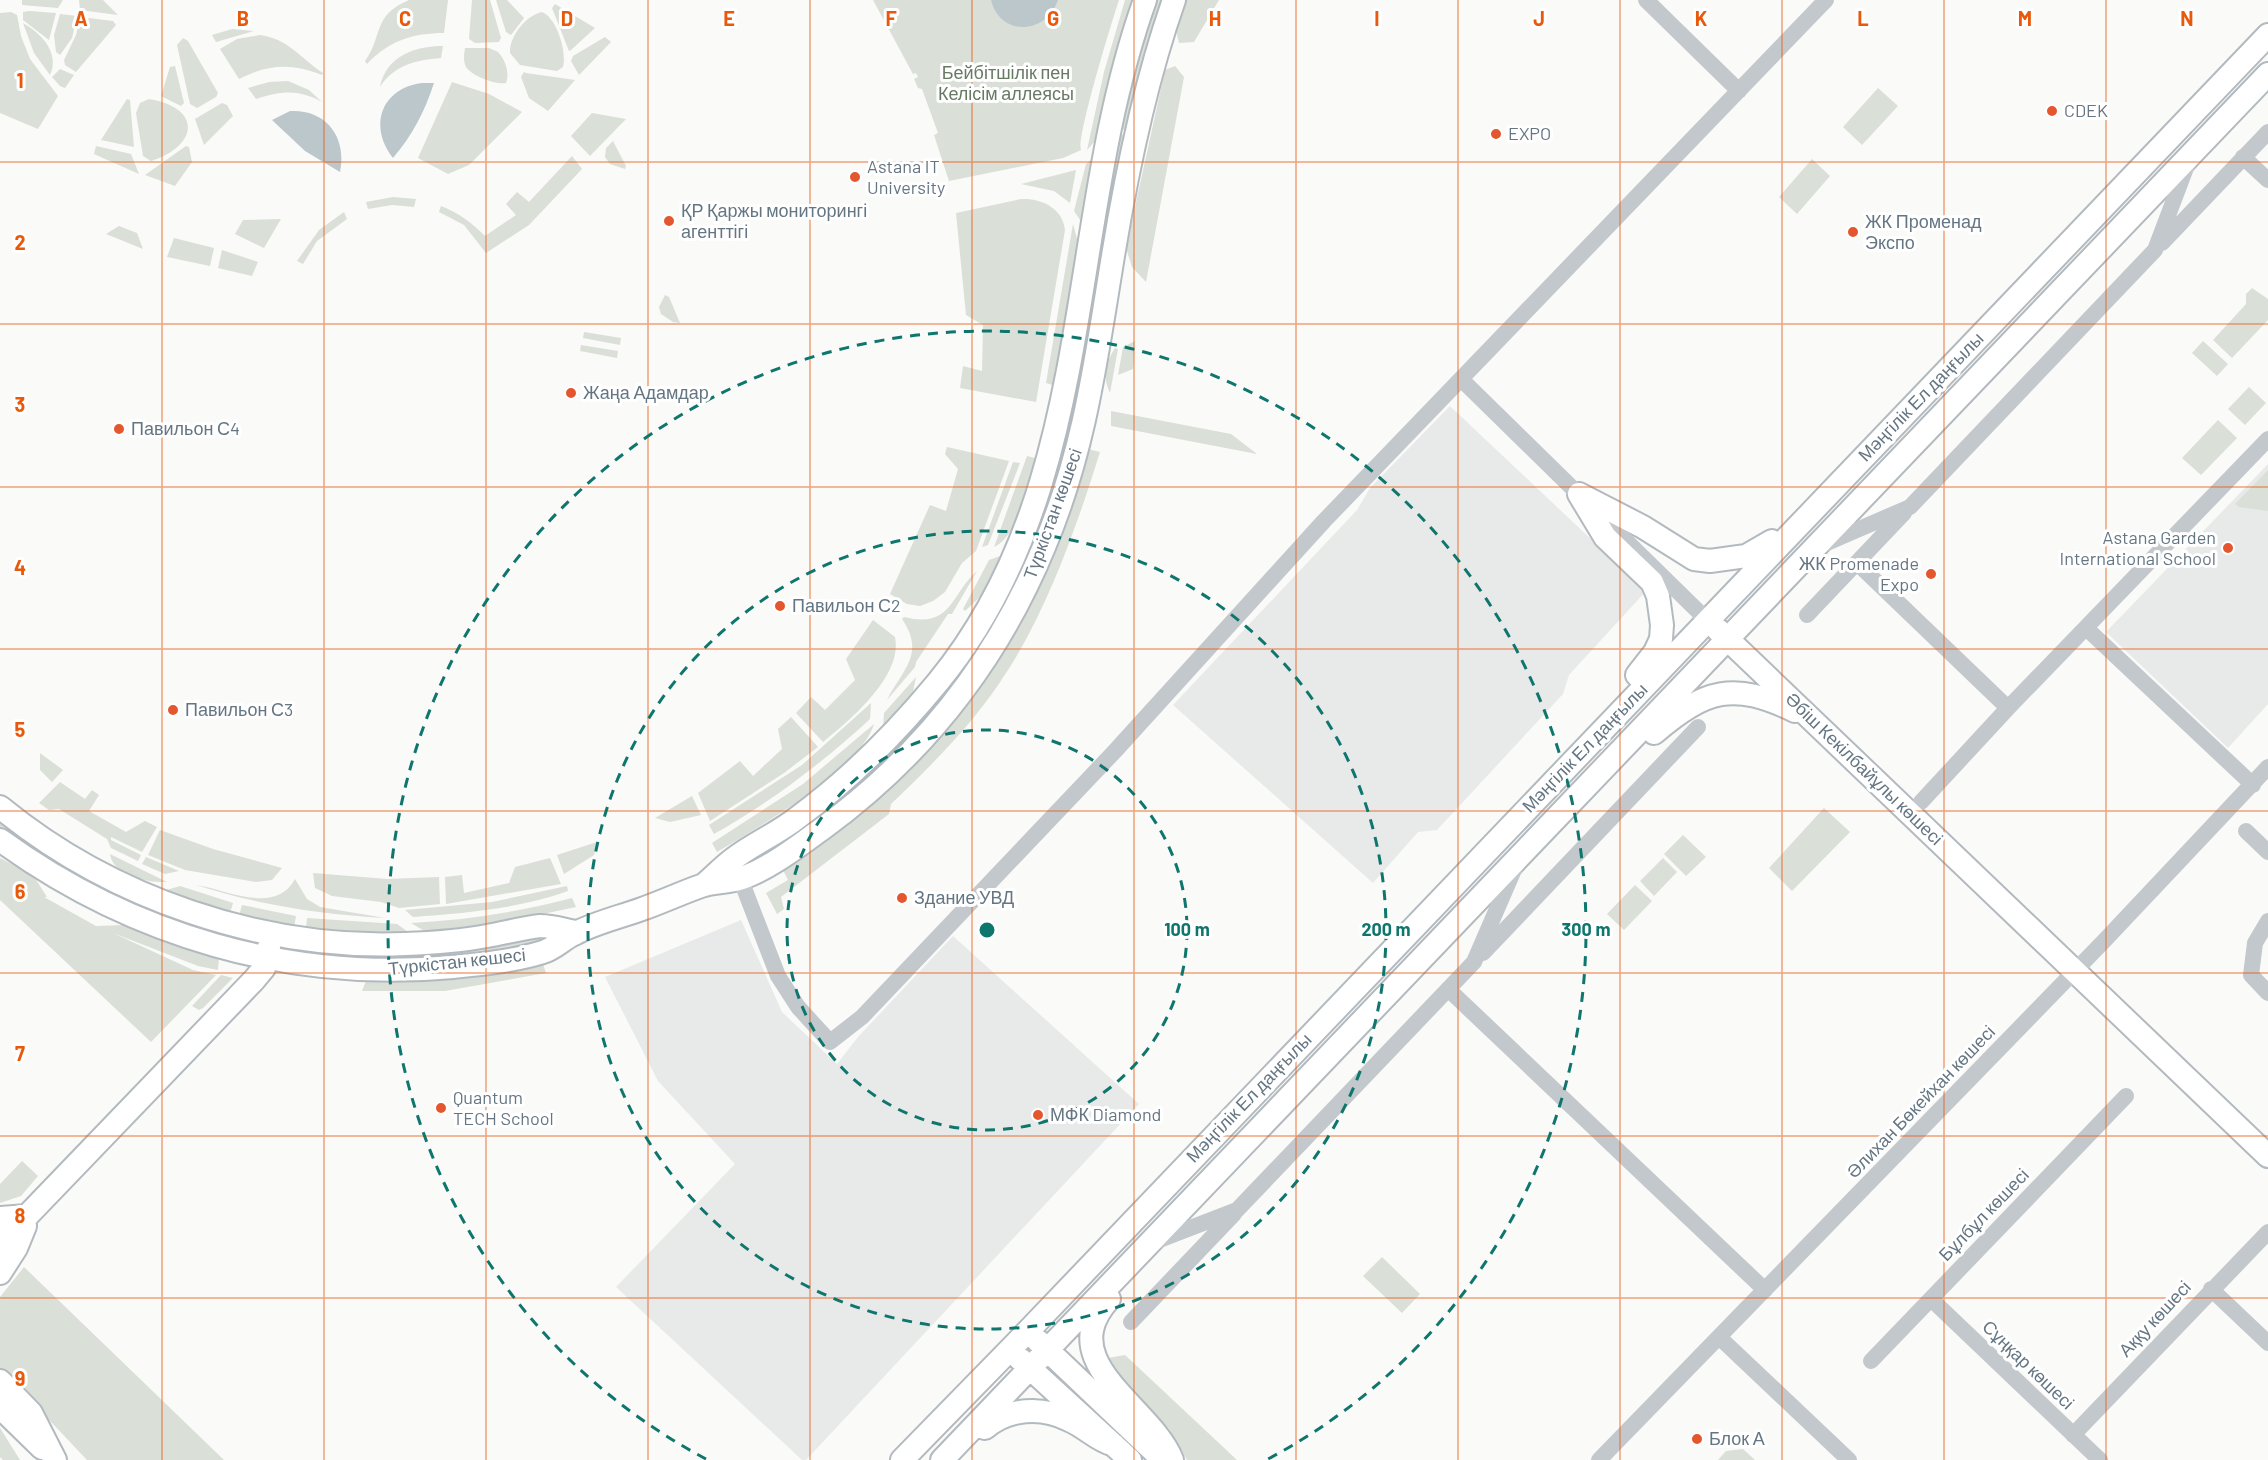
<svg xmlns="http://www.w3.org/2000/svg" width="2268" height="1460" viewBox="0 0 2268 1460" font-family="Barlow,sans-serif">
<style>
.built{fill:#e8e9e9}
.green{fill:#dadfd7}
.water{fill:#bbc7cb}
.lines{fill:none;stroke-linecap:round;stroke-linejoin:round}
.secondary-casing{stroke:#b3babf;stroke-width:26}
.street{stroke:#c3c8cc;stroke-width:16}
.secondary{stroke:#fff;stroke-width:22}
.grid{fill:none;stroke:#e8590c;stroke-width:1.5;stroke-opacity:0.55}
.ring{fill:none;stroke:#0f766e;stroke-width:3;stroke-dasharray:10 8}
.poi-dot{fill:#e4572e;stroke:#fff;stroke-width:2}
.labels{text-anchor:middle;stroke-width:6;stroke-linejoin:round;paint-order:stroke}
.park-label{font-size:18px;fill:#687a64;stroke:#fff}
.poi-label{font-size:18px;fill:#657683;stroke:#fff;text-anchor:start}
.street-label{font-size:18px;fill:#657683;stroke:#fff}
.grid-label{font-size:20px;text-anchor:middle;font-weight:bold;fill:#e8590c;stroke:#fff;stroke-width:6;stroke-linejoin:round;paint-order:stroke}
.centre{fill:#0f766e;stroke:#fff;stroke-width:3}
.ring-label{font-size:18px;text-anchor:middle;font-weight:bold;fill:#0f766e;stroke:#fff;stroke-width:6;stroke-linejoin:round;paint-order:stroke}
</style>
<rect width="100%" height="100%" fill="#fafaf8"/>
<path class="built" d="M1450,406l196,185 -77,84 -6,19 -126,136 -19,2 -45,51 -200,-178 184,-195 13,-22z
M2268,464v240l-40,44 -122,-116z
M741,920l41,92 55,52 21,-27 95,-101 186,168 -333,356h-4l-186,-173 119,-123 -77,-83 -53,-104z"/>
<path class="green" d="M22,0h41l-5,8 -36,-3z
M79,0h24l15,15 -38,-5z
M409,0h39l-4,33c-32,0 -55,8 -77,31l-2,-3c18,-24 7,-46 44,-61z
M472,0h18l11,38 -2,4 -24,1 -6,-4z
M496,0h11l17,18 -13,17 -5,-3z
M873,0h246c-8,24 -43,139 -38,150l-18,8 -114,23 -15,-46 4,-2 -16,-44 -4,-1 -4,-9 4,-2 -2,-4 -3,1z
M1125,0h10l-37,138 -11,12 17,-78z
M1157,0h6l-35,131 -7,-2 16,-66z
M1183,0h36l-25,42 -15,1 -5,-20z
M555,4l40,24 -24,22 -2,1 -17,-43z
M29,11l27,2 -7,27 -26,-20v-8z
M11,12l6,3 4,21 9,23 28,37 -20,33 -38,-16v-100z
M542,12c15,6 25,40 21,55l-6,4 -37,-6 -10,-12c-1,-16 16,-38 32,-41z
M60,14l17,2 -5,22 -12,17 -4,-3 -2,-17z
M80,17l33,4 3,4 -40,47 -11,-7 -1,-5 12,-25z
M23,23c19,11 37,30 27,52l-16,-22z
M232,29l22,2 -38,11 -4,-7z
M260,35c29,4 40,23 63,38l-1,2c-30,-12 -54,-11 -83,4l-19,-30 17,-10z
M605,37l6,5 -32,33 -8,-14 2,-5z
M183,38l5,3 30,52 -2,4 -19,11 -7,-4 -13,-59z
M443,46l-2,12c-25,2 -47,7 -61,29 6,-31 35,-41 63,-41z
M465,48h24l9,4c7,7 12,21 8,31 -10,2 -34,-7 -40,-16 -3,-6 -2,-13 -1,-19z
M175,66l9,37 -3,3 -20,-10 9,-29z
M1175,66l9,11 -38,205 -14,-15 -6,-19 39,-178z
M60,69l14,6 -9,13 -5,-2 -8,-9z
M524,72l2,1 49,7 -27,31 -19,-13 -8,-21z
M288,81l21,9 13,12c-24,-13 -41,-11 -66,-3l-8,-11 21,-6z
M452,82l37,12 33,18 -53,53 -21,9 -30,-16z
M1878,88l20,18 -36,39 -19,-18z
M127,99l3,1 4,47 -33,-7z
M149,99c54,9 49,47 2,62l-8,-5 -7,-43 4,-10z
M222,103l5,2 6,11 -29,29 -9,-26z
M592,113l34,6 -36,37 -19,-20z
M1119,134l9,2 -32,170 2,-61z
M613,141l13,25 -1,3 -15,-5 -5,-7 1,-9z
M96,146l35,8 8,20 -45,-20z
M186,146l3,1 3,15 -17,24 -30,-11z
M572,156l10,13 -53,56 -43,28 -22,-28 -25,-13 2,-6c18,7 30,16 44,30l31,-21 -10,-11 11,-12 12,10z
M1096,156l-14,67 -8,-12 12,-47z
M1812,159l18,17 -33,38 -18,-17z
M1076,170l-6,33 -16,-12 -33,-7z
M393,197l23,2 -2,8 -22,-2 -24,4 -2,-7z
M1021,199c20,-1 42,9 44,31l-29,172 -76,-14 3,-22 19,5 1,-46 -17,-10 -10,-102z
M344,212l3,7 -30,22 -14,23 -6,-3 22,-31z
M281,219l-17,29 -29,-14 8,-14z
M1073,224l6,22 -23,140 -10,-3z
M119,226l18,7 6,16 -37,-15z
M174,238l40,10 -4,18 -43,-9z
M222,250l36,12 -6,14 -34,-8z
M2252,288l16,11v21l-36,38 -19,-18 33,-36v-10z
M665,295l4,2 11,26 -7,-1 -12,-8 -2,-7z
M584,332l37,6 -1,7 -37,-7z
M1135,341l-2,28 -15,6 5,-28z
M2203,341l25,23 -11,12 -25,-23z
M581,345l37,6 -1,7 -37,-7z
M1115,348l3,1 -8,44c-8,-17 -5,-29 5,-45z
M2249,387l17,16 -21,22 -17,-16z
M1111,411l120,23 26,20 -146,-28z
M2218,420l19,18 -36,37 -19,-17z
M947,447l62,14 -33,90 -14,12 -17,29 -12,9 -13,5 -13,-2 -17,-10 40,-89 16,6 12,-42 -13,-15z
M1088,449l12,3c-22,71 -52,156 -92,218 -32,51 -74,93 -117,134l-2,10 -108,83 3,12 -7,5 -11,-21 22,-13 -6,-12c24,-17 52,-32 75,-52 86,-74 158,-166 200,-271 13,-31 21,-64 31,-96z
M1027,456l11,3c-9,26 -20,77 -44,88z
M1013,462l7,1 -32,82 -6,2z
M2268,470v41l-29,-4 -4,-3z
M1003,555l-23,42 -15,14 -2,-2 26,-49z
M1023,557l-14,45 -33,56 -76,92 -54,47 29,-35z
M977,571l-25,43h-4l-32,48 -1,5 -28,33c15,-30 39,-46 15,-81l2,-2c48,12 46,-22 73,-46z
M873,620l22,17c8,39 -45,83 -72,105l-27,-29 15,-16 14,13 30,-30 -9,-21z
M916,677l-4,19 -29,32 1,-15z
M871,703l-1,16c-48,44 -99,83 -156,115l-5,-9 93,-60z
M791,717l27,30 -34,26 -74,48 -12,-28 42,-32 13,15 29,-27 -4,-20z
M874,724c-13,45 -116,103 -157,128l-5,-9 91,-59z
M40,753l23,17 -11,12 -12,-12z
M60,782l25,17 7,-9 7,5 -10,16 37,21 19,-11 12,6 -15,25 -31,-15v3l30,15 -3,6 -27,-13 -4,-9 -48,-30 -10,1 -10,-7z
M692,796l9,19 -31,7 -15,-4z
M1824,808l26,24 -58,59 -23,-23z
M0,816l128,81 -57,-20 -71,-48z
M160,830l53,19 69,19 -10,12 -16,2 -71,-12 -37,-15z
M1683,835l23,22 -20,19 -22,-22z
M597,842l-3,13 -30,19 -7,-19z
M110,854l57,28c-19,1 -54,-6 -57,-28z
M146,857l33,14 -14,3 -23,-10z
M0,858l33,17 14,22h-3l52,29 28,-1 95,32 -1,13 -20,-4 -85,-33 80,37 23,5 -65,67 -151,-142z
M550,858l11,26 -115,20 -1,-27 17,-2 2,18 45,-10 6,-16z
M1663,858l14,14 -23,24 -14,-15z
M313,873l74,6 52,-2 1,27 -41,4 -18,-6 -49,-6 -17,-8z
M295,879l12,20 13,8 65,11c-65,-4 -127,-13 -189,-33 30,4 79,31 99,-6z
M1635,885l17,16 -28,29 -17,-16z
M180,886l53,17 -3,10 -67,-22z
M567,886l1,5c-50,18 -103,22 -155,26l-8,-7 87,-8z
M572,898l4,9 -96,20 -54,5 -15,-9c55,-3 108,-11 161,-25z
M242,905l54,11 -2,11 -55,-11z
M307,918l90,6 14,10 -105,-6z
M546,935l1,9 -41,8 -106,8z
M543,964l3,9 -101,18h-83l4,-10 100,-4z
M221,975l12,3 -30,30 -4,2 -7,-4z
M22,1161l16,15 -17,20 -21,7v-19z
M1382,1257l38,37 -18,19 -39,-37z
M24,1267l200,193h-137l-87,-92v-71z
M1125,1355l112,105h-50l-18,-31 -49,-46 -18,-24z
M0,1428l20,32h-17l-3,-3z
M1743,1449l12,11h-37l8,-9z"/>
<path class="water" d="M991,0h67c-12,35 -58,37 -67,0z
M422,83h12c-9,28 -22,53 -41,75 -25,-31 -12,-70 29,-75z
M290,111c37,-2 57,27 50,61l-35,-21 -33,-31z"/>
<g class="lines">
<defs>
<path id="secondary" d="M1579,494l26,43 47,45 6,14 4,29 -1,14 -6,13 -18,23
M1579,494l64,33 51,32 16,2 36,-5 26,-15
M1718,630l550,526
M1654,733c52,-44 79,-52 141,-22
M0,807c111,91 262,143 405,137 27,-1 55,-3 82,-8 17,-3 36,-8 53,-10 12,0 25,4 36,6
M0,840c132,96 290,142 453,127 30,-3 61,-6 90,-15 11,-3 20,-13 31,-18 20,-11 46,-17 68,-25 20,-7 39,-16 59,-23 14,-5 31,-3 44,-9 28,-11 53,-31 77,-48 100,-73 175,-168 222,-282 41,-97 52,-188 69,-291 14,-86 32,-174 61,-256
M705,884c9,-8 18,-17 27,-24 20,-16 45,-26 65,-42 53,-39 100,-86 141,-136 161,-196 126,-457 207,-682
M0,1218l27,-2
M0,1244l254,-264 10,-12 5,-21
M0,1273l16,-25 9,-22
M1109,1299c-58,64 43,108 63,161
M1038,1341l122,116
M1020,1359l110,101
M0,1381l31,32 24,47
M0,1407l42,41
M985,1428c23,-20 57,-22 84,-8 17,7 27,20 45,25
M902,1460l126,-129 1240,-1296
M942,1460l1326,-1386"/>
</defs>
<use href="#secondary" class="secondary-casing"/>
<path class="street" d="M1646,0l93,91
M2243,157l25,23
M2162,243l106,-111
M1462,380l246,241
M1820,546l90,-39 245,-257 34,-90
M1857,563l151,145 260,-269
M1807,615l97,-102
M2086,628l167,157
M1921,802l87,-94
M2246,831l22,21
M737,870l41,106 20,31 32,35 32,-25 253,-266 209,-230 502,-521
M2268,921l-13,22 -4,32 17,18
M1483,953l215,-226
M1448,989l317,301
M1154,1242l83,-32 237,-248 42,-97
M2211,1289l57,54
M1931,1299l169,161
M1131,1322l103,-108
M1719,1337l130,123
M1871,1361l255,-265
M2073,1435l195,-203
M1599,1460l505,-519 164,-174"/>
<use href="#secondary" class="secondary"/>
</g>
<path class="grid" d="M162,0v1460M324,0v1460M486,0v1460M648,0v1460M810,0v1460M972,0v1460M1134,0v1460M1296,0v1460M1458,0v1460M1620,0v1460M1782,0v1460M1944,0v1460M2106,0v1460M0,162h2268M0,324h2268M0,487h2268M0,649h2268M0,811h2268M0,973h2268M0,1136h2268M0,1298h2268"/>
<g class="ring">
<circle cx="987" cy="930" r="200"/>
<circle cx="987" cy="930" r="399"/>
<path d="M706 1459A599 599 0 1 1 1268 1459"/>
</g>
<g class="poi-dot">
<circle cx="2052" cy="111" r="6"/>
<circle cx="1496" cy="134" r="6"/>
<circle cx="855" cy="177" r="6"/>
<circle cx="669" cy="221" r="6"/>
<circle cx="1853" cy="232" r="6"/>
<circle cx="571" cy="393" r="6"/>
<circle cx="119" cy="429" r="6"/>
<circle cx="2228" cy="548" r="6"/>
<circle cx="1931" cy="574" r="6"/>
<circle cx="780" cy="606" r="6"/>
<circle cx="173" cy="710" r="6"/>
<circle cx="902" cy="898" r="6"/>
<circle cx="441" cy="1108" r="6"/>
<circle cx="1038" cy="1115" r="6"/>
<circle cx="1697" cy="1439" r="6"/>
</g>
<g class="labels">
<g class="park-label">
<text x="1006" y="79">Бейбітшілік пен<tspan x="1006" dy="21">Келісім аллеясы</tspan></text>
</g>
<g class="poi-label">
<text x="2064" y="117">CDEK</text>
<text x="1508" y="140">EXPO</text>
<text x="867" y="173">Astana IT<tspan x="867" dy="21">University</tspan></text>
<text x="681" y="217">ҚР Қаржы мониторингі<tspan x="681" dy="21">агенттігі</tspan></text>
<text x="1865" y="228">ЖК Променад<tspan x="1865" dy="21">Экспо</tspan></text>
<text x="583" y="399">Жаңа Адамдар</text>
<text x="131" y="435">Павильон С4</text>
<text x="2216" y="544" text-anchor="end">Astana Garden<tspan x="2216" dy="21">International School</tspan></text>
<text x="1919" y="570" text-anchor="end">ЖК Promenade<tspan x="1919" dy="21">Expo</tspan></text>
<text x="792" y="612">Павильон С2</text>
<text x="185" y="716">Павильон С3</text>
<text x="914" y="904">Здание УВД</text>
<text x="453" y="1104">Quantum<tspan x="453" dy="21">TECH School</tspan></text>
<text x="1050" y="1121">МФК Diamond</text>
<text x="1709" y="1445">Блок А</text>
</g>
<g class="street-label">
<text transform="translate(1921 397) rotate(-46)" y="6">Мәңгілік Ел даңғылы</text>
<text transform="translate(1053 514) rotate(-70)" y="6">Түркістан көшесі</text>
<text transform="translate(1585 748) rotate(-46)" y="6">Мәңгілік Ел даңғылы</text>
<text transform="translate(1864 769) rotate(44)" y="6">Әбіш Кекілбайұлы көшесі</text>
<text transform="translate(457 962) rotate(-6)" y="6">Түркістан көшесі</text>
<text transform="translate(1249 1098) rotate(-46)" y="6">Мәңгілік Ел даңғылы</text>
<text transform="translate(1921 1102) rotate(-46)" y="6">Әлихан Бөкейхан көшесі</text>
<text transform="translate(1984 1215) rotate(-46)" y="6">Бұлбұл көшесі</text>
<text transform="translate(2155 1319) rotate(-47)" y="6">Аққу көшесі</text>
<text transform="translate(2028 1365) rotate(44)" y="6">Сұңқар көшесі</text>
</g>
</g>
<g class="grid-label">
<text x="81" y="26">A</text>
<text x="243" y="26">B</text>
<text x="405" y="26">C</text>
<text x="567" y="26">D</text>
<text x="729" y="26">E</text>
<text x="891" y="26">F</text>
<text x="1053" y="26">G</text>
<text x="1215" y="26">H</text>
<text x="1377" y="26">I</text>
<text x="1539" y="26">J</text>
<text x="1701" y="26">K</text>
<text x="1863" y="26">L</text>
<text x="2025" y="26">M</text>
<text x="2187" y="26">N</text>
<text x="20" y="88">1</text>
<text x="20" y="250">2</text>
<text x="20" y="412">3</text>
<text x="20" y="575">4</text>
<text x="20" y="737">5</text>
<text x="20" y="899">6</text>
<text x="20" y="1061">7</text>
<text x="20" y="1223">8</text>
<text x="20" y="1386">9</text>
</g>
<circle cx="987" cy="930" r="9" class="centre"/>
<g class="ring-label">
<text x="1187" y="936">100 m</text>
<text x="1386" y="936">200 m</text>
<text x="1586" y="936">300 m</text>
</g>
</svg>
